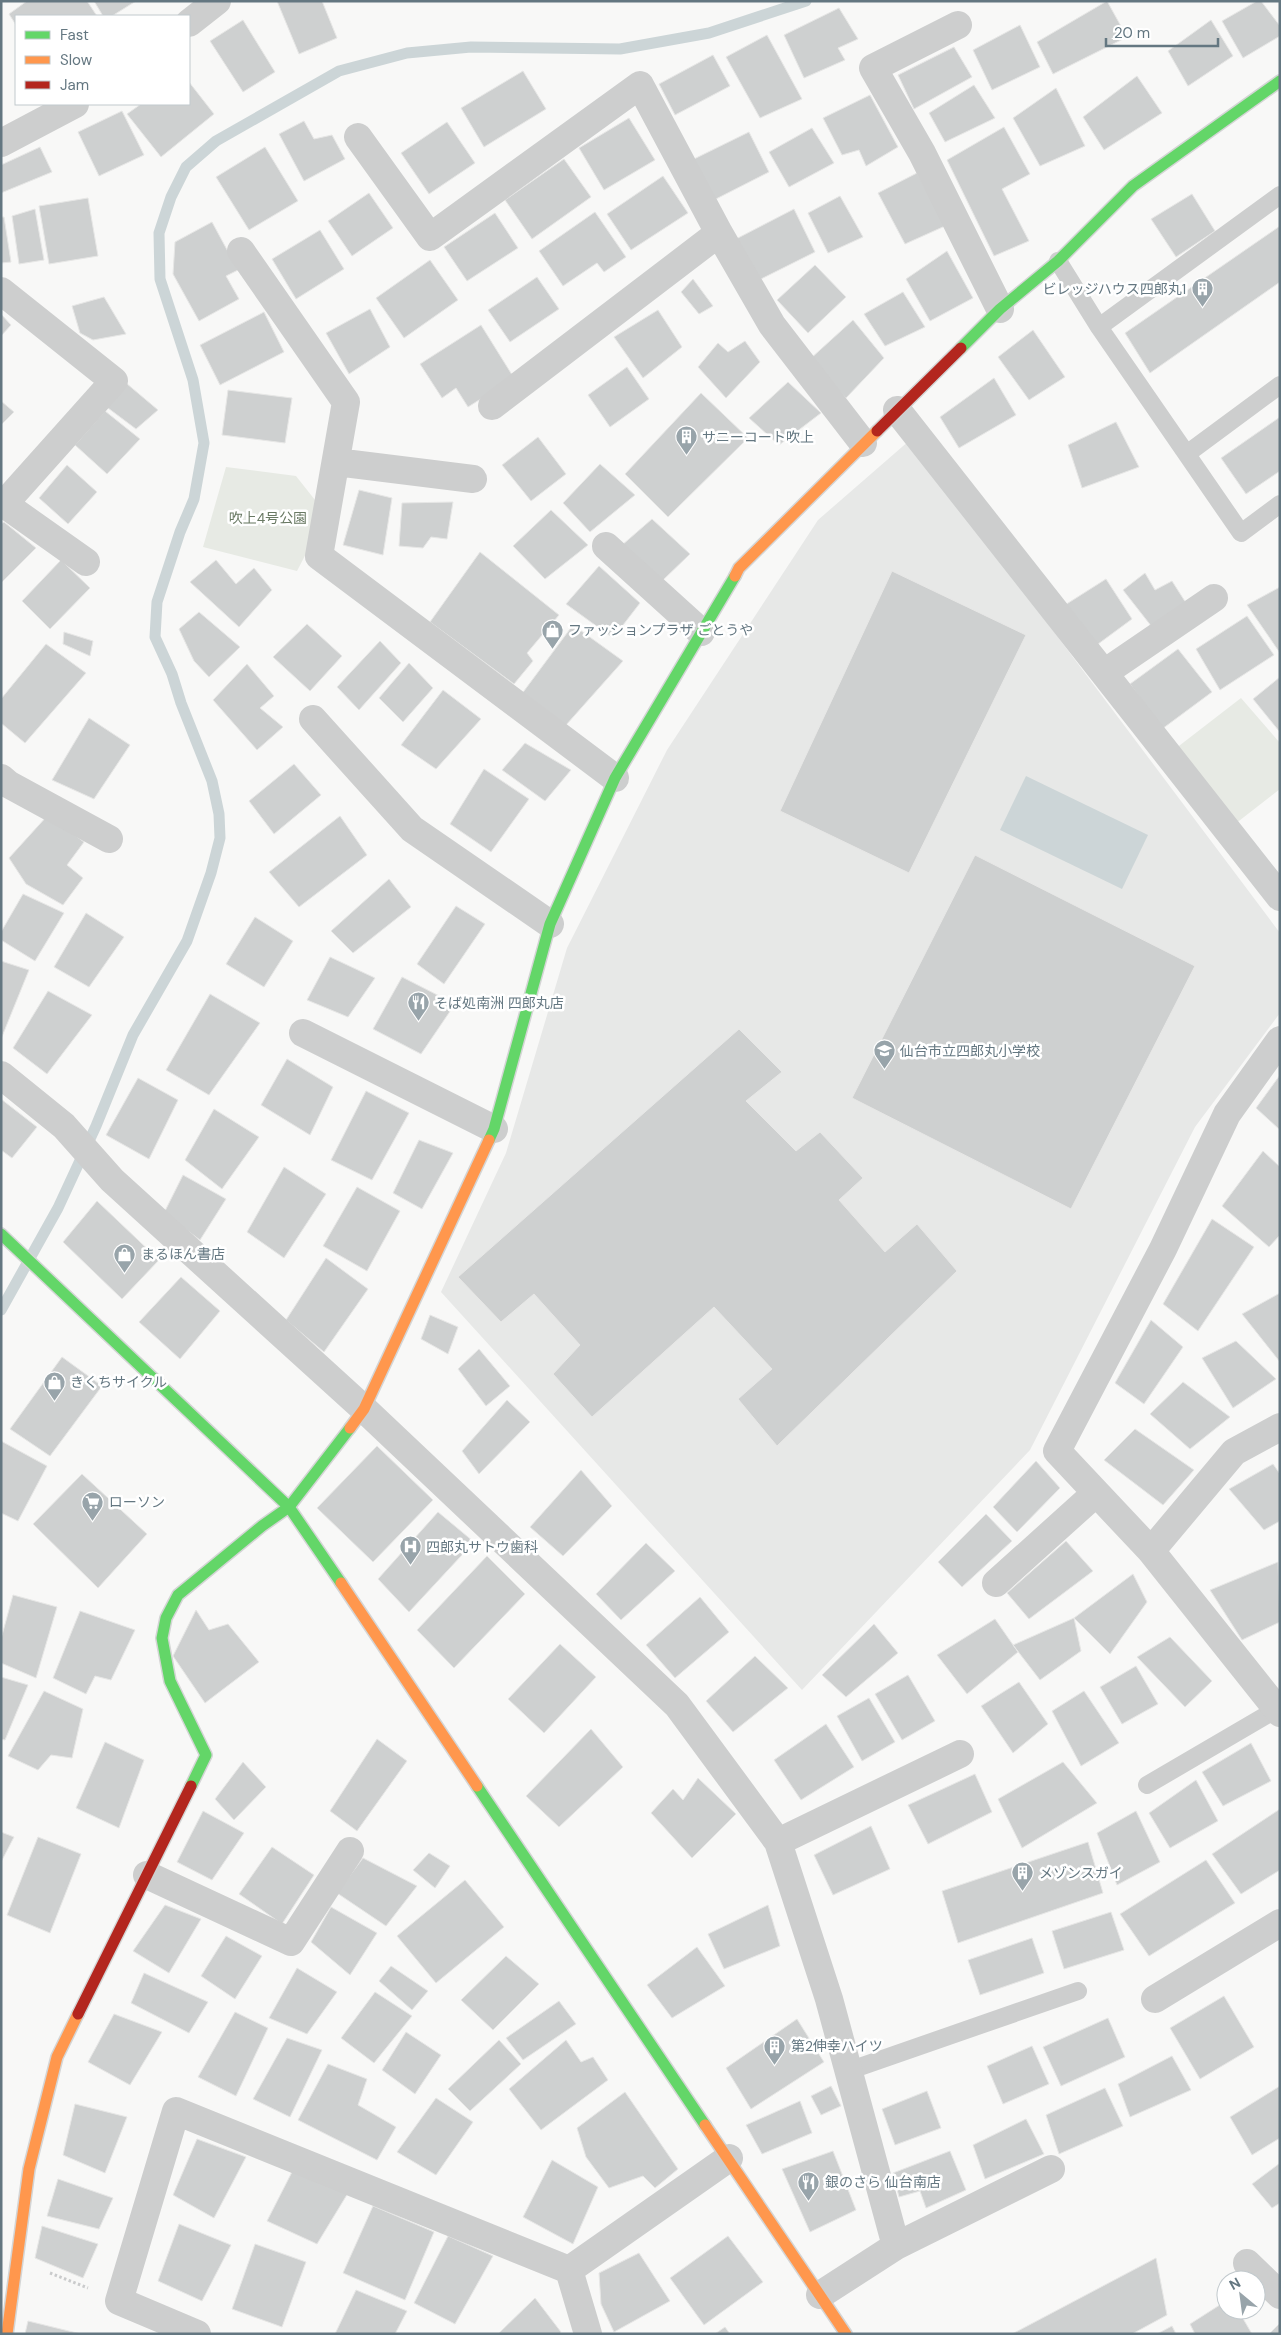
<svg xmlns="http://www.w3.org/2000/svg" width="1281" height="2335" viewBox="0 0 1281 2335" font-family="'DM Sans','Noto Sans JP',sans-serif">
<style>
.built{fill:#e7e8e7}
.green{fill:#e7eae4}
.water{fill:#ccd5d7}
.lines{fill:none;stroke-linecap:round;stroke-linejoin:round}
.stream{stroke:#ccd5d7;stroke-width:11}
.building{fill:#ced0d0;stroke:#e7e7e6}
.fast-casing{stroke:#d4d5d5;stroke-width:14}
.slow-casing{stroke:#d4d5d5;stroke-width:14}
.jam-casing{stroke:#d4d5d5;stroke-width:14}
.path{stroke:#cacbcc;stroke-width:3;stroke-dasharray:2.5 2.5;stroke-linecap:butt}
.lane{stroke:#cdcece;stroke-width:18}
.street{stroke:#cdcece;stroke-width:28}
.fast{stroke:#63d668;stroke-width:11}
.slow{stroke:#ff974d;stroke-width:11}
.jam{stroke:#b3261e;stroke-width:11}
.labels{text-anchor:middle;stroke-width:5;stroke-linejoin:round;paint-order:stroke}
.poi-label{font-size:14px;fill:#647781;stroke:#fff;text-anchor:start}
.park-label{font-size:14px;fill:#697963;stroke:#fff}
</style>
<rect width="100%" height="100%" fill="#f8f8f7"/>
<path class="built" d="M910,440l370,493v80l-85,114 -165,323 -228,240 -361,-398 65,-139 61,-205 100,-198 151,-230z"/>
<path class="green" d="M226,467l70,9 19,24 -4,44 -14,27 -94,-24z
M1241,698l39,45v46l-45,35 -60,-75z"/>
<path class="water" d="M1026,776l122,59 -26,54 -122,-59z"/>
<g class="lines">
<path class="stream" d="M1,1310l57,-102 38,-82 37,-91 54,-94 24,-68 9,-35 -1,-24 -7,-33 -31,-78 -9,-29 -17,-37 2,-35 23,-70 14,-33 10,-56 -11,-63 -33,-101 -1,-46 12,-36 15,-30 30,-26 123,-70 68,-18 64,-6 149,2 89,-16 97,-32"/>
</g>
<path class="building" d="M27,1h60l10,15h-81v9l-7,-11z
M94,1h42l-24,15h-9z
M277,1h45l15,37 -38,16z
M1107,1l20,36 -74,37 -16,-32z
M1257,1h4l19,25v10l-37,22 -21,-37z
M839,8l19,31 -20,9 7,12 -41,18 -20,-43z
M243,20l32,52 -32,20 -33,-51z
M1211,20l22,36 -45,30 -20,-35z
M1020,25l20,42 -48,23 -19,-40z
M767,35l35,64 -42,19 -34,-61z
M954,47l18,30 -58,32 -16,-34z
M713,55l17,31 -55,29 -16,-31z
M523,71l23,38 -62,38 -23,-39z
M1137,76l25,37 -58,37 -21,-33z
M189,82l25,32 -53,43 -34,-43 14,-10h48z
M974,85l21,33 -50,24 -16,-29z
M1056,88l29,58 -45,20 -27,-48z
M870,95l28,52 -32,19 -7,-16 -17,5 -19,-37z
M122,111l22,44 -45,21 -21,-44z
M629,118l26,42 -51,30 -25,-42z
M304,121l10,18 18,-4 13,24 -41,22 -25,-47z
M447,122l28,41 -46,31 -28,-41z
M1004,127l26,47 -28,15 27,52 -35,15 -47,-96z
M812,128l22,35 -45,24 -20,-35z
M749,132l20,40 -55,28 -20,-41z
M40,147l12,25 -51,21v-28z
M265,147l33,54 -49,29 -33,-53z
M564,159l27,38 -59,42 -27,-39z
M917,173l28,53 -40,18 -27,-51z
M663,176l25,37 -57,37 -24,-36z
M369,193l24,35 -41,28 -24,-35z
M1192,194l23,37 -39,26 -25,-38z
M840,196l23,41 -35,16 -20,-40z
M88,198l10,58 -49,8 -10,-58z
M35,209l9,51 -25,4 -7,-48z
M794,209l21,43 -58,29 -21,-42z
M595,212l31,45 -22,15 -7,-9 -34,23 -24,-35z
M495,213l23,35 -51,33 -23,-34z
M1,217h3l7,45 -10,1z
M212,222l26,48 -12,6 13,23 -40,22 -26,-47 2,-32z
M1280,226v56l-130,91 -25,-40z
M320,230l24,39 -48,30 -24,-40z
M947,251l26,47 -43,23 -24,-42z
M430,260l28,40 -54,38 -28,-40z
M815,265l31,32 -38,36 -31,-33z
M537,277l22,32 -49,33 -22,-32z
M693,279l20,27 -14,8 -18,-22z
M903,292l22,35 -40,19 -21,-32z
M104,297l22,37 -33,6 -13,-7 -8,-27z
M370,309l20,38 -41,27 -23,-41z
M658,310l24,37 -39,31 -29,-41z
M264,312l20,40 -64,33 -20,-40z
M1,314l10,11 -10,11z
M853,320l31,38 -38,40 -37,-38z
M481,325l33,53 -46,29 -12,-19 -14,10 -22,-34z
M1033,330l32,47 -36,23 -31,-43z
M745,341l15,21 -34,36 -28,-31 20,-24 10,9z
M627,367l22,32 -39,28 -22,-32z
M994,378l22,37 -57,33 -19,-31z
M788,382l33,31 -42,32 -30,-27z
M126,383l32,27 -22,19 -32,-24z
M228,390l64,8 -7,45 -63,-8z
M701,393l47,45 -80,79 -43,-43z
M1,401l13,11 -13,13z
M105,411l35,28 -33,35 -32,-29z
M1280,417v54l-34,23 -25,-36z
M1116,422l23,45 -57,21 -14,-43z
M538,437l28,37 -35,27 -29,-36z
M600,464l35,31 -45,37 -27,-29z
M67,465l30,27 -29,32 -29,-26z
M359,490l33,8 -9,57 -40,-10z
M453,502l-6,37 -16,-2 -8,11 -24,-2 3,-43z
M551,510l37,35 -43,34 -32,-33z
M652,519l38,35 -28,27 -41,-35z
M4,522l32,26 -35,35v-59z
M480,552l79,63 -32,38 6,8 -19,23 -84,-62z
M61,560l29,28 -40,41 -28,-28z
M216,560l20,24 18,-16 18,22 -33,37 -49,-45z
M599,566l41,37 -27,35 -47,-34z
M892,571l134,64 -117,238 -129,-62z
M1145,573l10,17 17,-9 14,22 -34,24 -29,-37z
M1106,579l26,40 -38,28 -29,-42z
M1280,587v66l-33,-48z
M199,612l41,35 -31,30 -15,-16 -15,-32z
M1247,616l27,39 -54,35 -24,-41z
M307,624l35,32 -32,35 -37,-34z
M573,625l50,36 -57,64 -45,-30z
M64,632l29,9 -3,15 -27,-12z
M380,641l21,22 -42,47 -22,-23z
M46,644l40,29 -61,70 -24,-20v-24z
M1178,649l34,43 -50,37 -32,-45z
M409,663l24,25 -30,34 -24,-24z
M247,664l27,32 -14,12 23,19 -26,23 -44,-50z
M1280,677v54h-1l-26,-32z
M443,690l38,29 -45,50 -35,-24z
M89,718l41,27 -36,54 -42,-19z
M525,743l46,27 -26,31 -43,-31z
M294,764l27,31 -47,39 -25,-33z
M484,769l45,30 -38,53 -41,-28z
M48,815l36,27 -17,23 16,13 -20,27 -37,-21 -17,-26z
M340,816l27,39 -68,52 -30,-35z
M975,855l220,111 -124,243 -219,-111z
M389,879l22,28 -58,46 -22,-22z
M23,894l41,19 -29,48 -34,-21v-8z
M456,906l29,18 -41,60 -27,-20z
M86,913l38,24 -35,50 -35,-20z
M255,917l38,24 -29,46 -38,-23z
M330,957l45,21 -27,39 -41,-17z
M1,961l28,9 -28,69z
M402,977l53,27 -34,50 -48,-25z
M48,991l44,24 -45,59 -34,-26z
M210,994l50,29 -51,72 -43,-25z
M739,1029l43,43 -36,29 50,50 24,-19 43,46 -24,22 46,52 32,-28 40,47 -180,175 -39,-47 34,-30 -58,-62 -122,110 -39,-43 27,-29 -46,-51 -33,28 -43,-45z
M287,1059l46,28 -23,48 -49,-30z
M1280,1075v55l-24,-22z
M138,1078l40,22 -29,59 -43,-24z
M366,1091l43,22 -37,67 -41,-20z
M1,1099l36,28 -25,31 -11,-8z
M214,1109l45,28 -37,52 -37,-29z
M419,1140l34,13 -31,56 -29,-16z
M1263,1151l17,16v68l-11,12 -47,-41z
M284,1167l42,27 -42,64 -37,-26z
M183,1175l43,24 -26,41 -36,-27z
M357,1187l43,24 -33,60 -44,-25z
M97,1201l62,59 -37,39 -59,-57z
M1212,1219l42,28 -56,84 -35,-27z
M326,1258l42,31 -44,63 -38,-32z
M181,1277l39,34 -40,48 -41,-37z
M1280,1293v69l-38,-48z
M430,1315l28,12 -10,27 -27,-15z
M1151,1320l32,27 -39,57 -29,-21z
M1236,1341l40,38 -43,29 -31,-50z
M479,1349l31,37 -24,20 -28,-37z
M62,1357l40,29 -52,70 -40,-27z
M1183,1382l47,35 -40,32 -40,-35z
M507,1400l23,22 -51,52 -17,-23z
M1135,1429l59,41 -31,35 -59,-45z
M1,1441l46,25 -29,55 -17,-8z
M377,1446l56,54 -60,62 -56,-54z
M1036,1461l24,27 -43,44 -24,-25z
M1273,1464l7,10v47l-16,9 -35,-41z
M581,1470l31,36 -49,50 -33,-29z
M82,1474l65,60 -49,54 -65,-64z
M438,1512l36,30 -65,70 -31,-33z
M986,1514l26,27 -50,46 -24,-25z
M1066,1541l27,30 -64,48 -22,-26z
M646,1543l29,28 -54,49 -25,-26z
M487,1556l38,38 -71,74 -37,-38z
M1278,1562l2,60 -38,18 -32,-50z
M1133,1574l14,28 -37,52 -36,-36z
M13,1595l44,12 -21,71 -35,-15v-24z
M700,1597l29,35 -54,46 -29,-33z
M196,1610l13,20 19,-6 31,38 -54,41 -32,-47z
M80,1611l55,19 -24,50 -16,-4 -9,18 -33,-16z
M1074,1618l7,33 -41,29 -27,-35z
M995,1619l23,33 -51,42 -30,-39z
M874,1624l24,29 -52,44 -24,-22z
M1170,1637l42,44 -27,26 -48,-50z
M560,1644l36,33 -52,56 -36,-34z
M755,1656l33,32 -55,44 -27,-31z
M1136,1666l22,38 -36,20 -22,-37z
M908,1675l27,46 -33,19 -27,-46z
M1,1677l27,8 -23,55 -4,-1z
M1019,1682l29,42 -35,29 -32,-47z
M44,1691l39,18 -11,49 -21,-3 -13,15 -30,-14z
M1084,1691l35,52 -38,23 -29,-55z
M869,1698l26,44 -33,19 -25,-45z
M826,1724l28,43 -53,33 -27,-40z
M591,1729l32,38 -64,60 -33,-31z
M377,1739l30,22 -50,70 -27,-20z
M105,1742l39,18 -25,68 -43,-20z
M1251,1743l20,38 -48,25 -21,-34z
M243,1762l23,25 -32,33 -19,-21z
M1063,1762l34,41 -75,45 -24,-49z
M975,1774l17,38 -64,32 -20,-39z
M698,1778l38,36 -44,44 -41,-45 22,-24 10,11z
M1196,1780l22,41 -48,27 -21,-35z
M1280,1809v61l-39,24 -29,-40z
M203,1811l41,22 -32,47 -35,-18z
M1136,1811l24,51 -43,23 -20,-52z
M871,1826l19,43 -57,26 -19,-40z
M1,1832l13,5 -13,25z
M38,1837l43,17 -31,79 -43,-18z
M1088,1842l15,51 -145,50 -16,-52z
M272,1847l42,28 -32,49 -43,-30z
M429,1853l21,13 -15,22 -22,-18z
M363,1858l54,28 -31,40 -49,-33z
M1206,1860l29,43 -86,53 -29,-42z
M465,1880l39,47 -68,56 -39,-47z
M165,1905l36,14 -32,54 -36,-22z
M768,1905l12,41 -56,23 -16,-35z
M331,1907l46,26 -27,42 -39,-33z
M1111,1912l13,38 -60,19 -12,-38z
M226,1936l36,20 -27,43 -34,-23z
M1032,1938l12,35 -64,22 -12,-35z
M697,1947l28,39 -53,32 -25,-33z
M506,1956l33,28 -46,46 -32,-30z
M391,1966l37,25 -16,19 -33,-29z
M297,1968l40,24 -30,42 -38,-16z
M144,1973l64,29 -19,31 -58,-30z
M375,1992l37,24 -38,47 -33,-25z
M1224,1996l30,51 -54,32 -30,-51z
M559,2001l17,23 -53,36 -17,-22z
M235,2012l33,16 -32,68 -38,-19z
M114,2014l48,18 -32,53 -42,-23z
M1108,2018l17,39 -64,29 -18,-39z
M797,2019l27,43 -73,47 -25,-41z
M406,2032l35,23 -26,39 -33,-24z
M287,2038l35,12 -32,67 -37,-18z
M499,2040l22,24 -51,47 -22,-22z
M566,2040l15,22 12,-5 15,23 -67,50 -32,-41z
M1032,2046l17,38 -46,20 -16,-38z
M1172,2056l19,34 -61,27 -12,-33z
M328,2064l39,15 -9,26 38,22 -19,33 -79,-40z
M831,2086l10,20 -20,9 -10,-19z
M1280,2086v52l-28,17 -22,-38z
M1105,2088l18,38 -64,28 -13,-39z
M927,2091l14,37 -46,17 -13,-36z
M625,2092l53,77 -23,19 -12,-12 -34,12 -23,-31 -9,-29z
M436,2098l37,24 -37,53 -39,-23z
M800,2101l12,32 -50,21 -16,-29z
M75,2104l52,13 -22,56 -42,-18z
M1026,2119l18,35 -59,25 -12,-34z
M197,2139l49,18 -32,61 -41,-23z
M833,2151l23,59 -46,22 -28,-63z
M950,2151l16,39 -40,18 -6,-17 -21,6 -6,-24z
M552,2160l46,27 -25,57 -50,-27z
M1280,2163v40l-8,5 -20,-24z
M292,2172l56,21 -31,51 -50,-23z
M58,2179l55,19 -14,31 -52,-13z
M373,2206l61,26 -29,68 -62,-27z
M179,2224l52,21 -29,56 -44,-20z
M42,2226l56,18 -15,34 -48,-20z
M448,2236l45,20 -38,68 -41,-21z
M728,2236l35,46 -59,43 -34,-47z
M255,2244l51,18 -24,65 -50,-18z
M639,2253l31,48 -56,31 -13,-28 -2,-31z
M1156,2258l11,57 -35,19h-120z
M356,2290l51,21 -12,23h-60z
M535,2298l26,34 -2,2h-61z
M1226,2301v9h12l14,24h-57l-5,-10z
M28,2321l53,13h-56z
M1280,2323v11h-11z
M1172,2326l4,8h-19z
M725,2327l5,7h-15z"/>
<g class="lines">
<defs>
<path id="fast" d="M961,348l39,-39 58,-48 75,-75 147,-105
M489,1140l5,-11 56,-205 65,-146 120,-202
M1,1234l288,273 52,76
M191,1786l15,-31 -36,-74 -8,-43 4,-20 12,-23 84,-69 27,-19 61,-79
M477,1786l228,339"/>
<path id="slow" d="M735,576l4,-8 138,-137
M350,1428l14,-19 125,-269
M341,1583l136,203
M705,2125l141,209
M7,2334l22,-165 28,-112 21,-43"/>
<path id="jam" d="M877,431l84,-83
M78,2014l113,-228"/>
</defs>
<use href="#fast" class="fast-casing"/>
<use href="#slow" class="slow-casing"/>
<use href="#jam" class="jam-casing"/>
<path class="path" d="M50,2273l38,15"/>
<path class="lane" d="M1058,261l41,66 142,206 39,-29
M1099,327l181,-132
M1188,453l92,-68
M1147,1785l130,-76
M848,2071l230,-80"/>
<path class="street" d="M189,23l28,-22
M958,25l-85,43 49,85 78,156
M358,137l72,100 210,-152 79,148 53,92 91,118
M1,143l74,-39
M241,251l105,151 -27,154 296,222
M1,291l113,90 -110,123 -3,-3
M492,406l227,-173
M897,410l383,487
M336,462l137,17
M4,504l82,58
M606,546l95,86
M1104,673l110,-75
M313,719l99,110 138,95
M1,778l7,6 101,55
M303,1033l191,96
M1280,1040l-53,74 -64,135 -106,202 94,100 129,162
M1,1075l63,51 48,54 252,229 313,296 101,137 51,157 67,247 -76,49
M1151,1551l83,-99 46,-25
M996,1583l100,-90
M778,1842l182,-88
M147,1875l144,67 59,-91
M1155,1999l125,-76
M896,2246l155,-77
M1247,2263l33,32
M569,2270l160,-112
M569,2270l19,64
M197,2334l-78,-33 57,-190 393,159"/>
<use href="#fast" class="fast"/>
<use href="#slow" class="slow"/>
<use href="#jam" class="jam"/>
</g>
<defs>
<symbol id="building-pin" viewBox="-11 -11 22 30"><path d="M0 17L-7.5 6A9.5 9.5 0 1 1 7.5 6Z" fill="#98a4aa" stroke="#fff"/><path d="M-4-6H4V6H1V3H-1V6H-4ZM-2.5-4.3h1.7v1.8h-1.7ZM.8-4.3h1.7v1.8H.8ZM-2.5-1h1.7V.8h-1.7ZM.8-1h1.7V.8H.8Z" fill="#fff"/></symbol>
<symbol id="shop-pin" viewBox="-11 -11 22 30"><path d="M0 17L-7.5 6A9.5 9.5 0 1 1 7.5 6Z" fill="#98a4aa" stroke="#fff"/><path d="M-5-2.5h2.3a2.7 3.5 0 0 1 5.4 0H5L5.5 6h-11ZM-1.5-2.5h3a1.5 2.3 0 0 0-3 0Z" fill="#fff"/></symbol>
<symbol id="restaurant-pin" viewBox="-11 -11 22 30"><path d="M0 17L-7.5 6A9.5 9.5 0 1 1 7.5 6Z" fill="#98a4aa" stroke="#fff"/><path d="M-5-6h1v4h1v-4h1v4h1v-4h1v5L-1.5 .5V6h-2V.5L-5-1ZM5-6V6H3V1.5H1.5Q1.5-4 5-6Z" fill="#fff"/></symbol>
<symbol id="school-pin" viewBox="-11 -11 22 30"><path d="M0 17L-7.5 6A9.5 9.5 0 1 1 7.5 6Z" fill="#98a4aa" stroke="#fff"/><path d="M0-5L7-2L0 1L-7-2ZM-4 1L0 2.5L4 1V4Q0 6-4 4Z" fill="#fff"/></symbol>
<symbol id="supermarket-pin" viewBox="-11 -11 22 30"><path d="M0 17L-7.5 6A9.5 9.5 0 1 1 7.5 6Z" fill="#98a4aa" stroke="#fff"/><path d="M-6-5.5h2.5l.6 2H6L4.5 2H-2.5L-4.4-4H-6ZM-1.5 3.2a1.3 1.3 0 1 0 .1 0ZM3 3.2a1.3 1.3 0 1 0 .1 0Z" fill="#fff"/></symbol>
<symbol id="hospital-pin" viewBox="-11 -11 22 30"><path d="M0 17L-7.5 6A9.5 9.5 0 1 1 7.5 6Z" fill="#98a4aa" stroke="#fff"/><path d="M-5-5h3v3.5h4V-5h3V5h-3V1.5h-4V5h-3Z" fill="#fff"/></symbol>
</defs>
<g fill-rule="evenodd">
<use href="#building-pin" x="1190" y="276" width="25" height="34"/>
<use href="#building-pin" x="674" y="424" width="25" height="34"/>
<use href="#shop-pin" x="540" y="618" width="25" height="34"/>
<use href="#restaurant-pin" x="406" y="990" width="25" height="34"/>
<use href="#school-pin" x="872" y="1038" width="25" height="34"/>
<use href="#shop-pin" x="112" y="1242" width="25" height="34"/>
<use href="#shop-pin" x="42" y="1370" width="25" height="34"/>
<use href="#supermarket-pin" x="80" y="1490" width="25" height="34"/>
<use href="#hospital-pin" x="398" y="1534" width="25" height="34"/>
<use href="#building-pin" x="1010" y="1860" width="25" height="34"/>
<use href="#building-pin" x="762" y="2034" width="25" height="34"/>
<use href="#restaurant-pin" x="796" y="2170" width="25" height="34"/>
</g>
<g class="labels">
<g class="poi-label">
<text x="1186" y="294" text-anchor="end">ビレッジハウス四郎丸1</text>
<text x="702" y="442">サニーコート吹上</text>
<text x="568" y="635">ファッションプラザ ごとうや</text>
<text x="434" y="1008">そば処南洲 四郎丸店</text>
<text x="900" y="1056">仙台市立四郎丸小学校</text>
<text x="141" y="1259">まるほん書店</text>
<text x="70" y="1387">きくちサイクル</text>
<text x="109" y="1507">ローソン</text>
<text x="426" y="1552">四郎丸サトウ歯科</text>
<text x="1039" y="1878">メゾンスガイ</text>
<text x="791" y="2051">第2伸幸ハイツ</text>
<text x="825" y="2187">銀のさら 仙台南店</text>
</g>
<g class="park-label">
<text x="268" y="523">吹上4号公園</text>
</g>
</g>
<rect width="1281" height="2335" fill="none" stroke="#647781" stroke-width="5"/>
<rect x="15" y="15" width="175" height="90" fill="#ffffff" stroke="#c1c9cd"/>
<rect x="25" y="31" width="25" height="8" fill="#63d668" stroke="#c1c9cd"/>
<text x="60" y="40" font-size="15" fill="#647781">Fast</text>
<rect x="25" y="56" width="25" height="8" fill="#ff974d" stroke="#c1c9cd"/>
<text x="60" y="65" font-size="15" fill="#647781">Slow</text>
<rect x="25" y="81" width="25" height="8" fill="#b3261e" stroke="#c1c9cd"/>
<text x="60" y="90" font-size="15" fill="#647781">Jam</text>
<g transform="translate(1241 2295) rotate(331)"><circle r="24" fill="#ffffff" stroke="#c1c9cd"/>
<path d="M0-4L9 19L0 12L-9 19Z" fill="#98a4aa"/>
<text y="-8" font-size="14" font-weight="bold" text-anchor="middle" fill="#647781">N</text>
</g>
<path d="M1106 38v8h112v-8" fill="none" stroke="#647781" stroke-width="2.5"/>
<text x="1114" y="38" font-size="15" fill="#647781" stroke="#ffffff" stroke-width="4" paint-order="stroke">20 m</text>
</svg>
